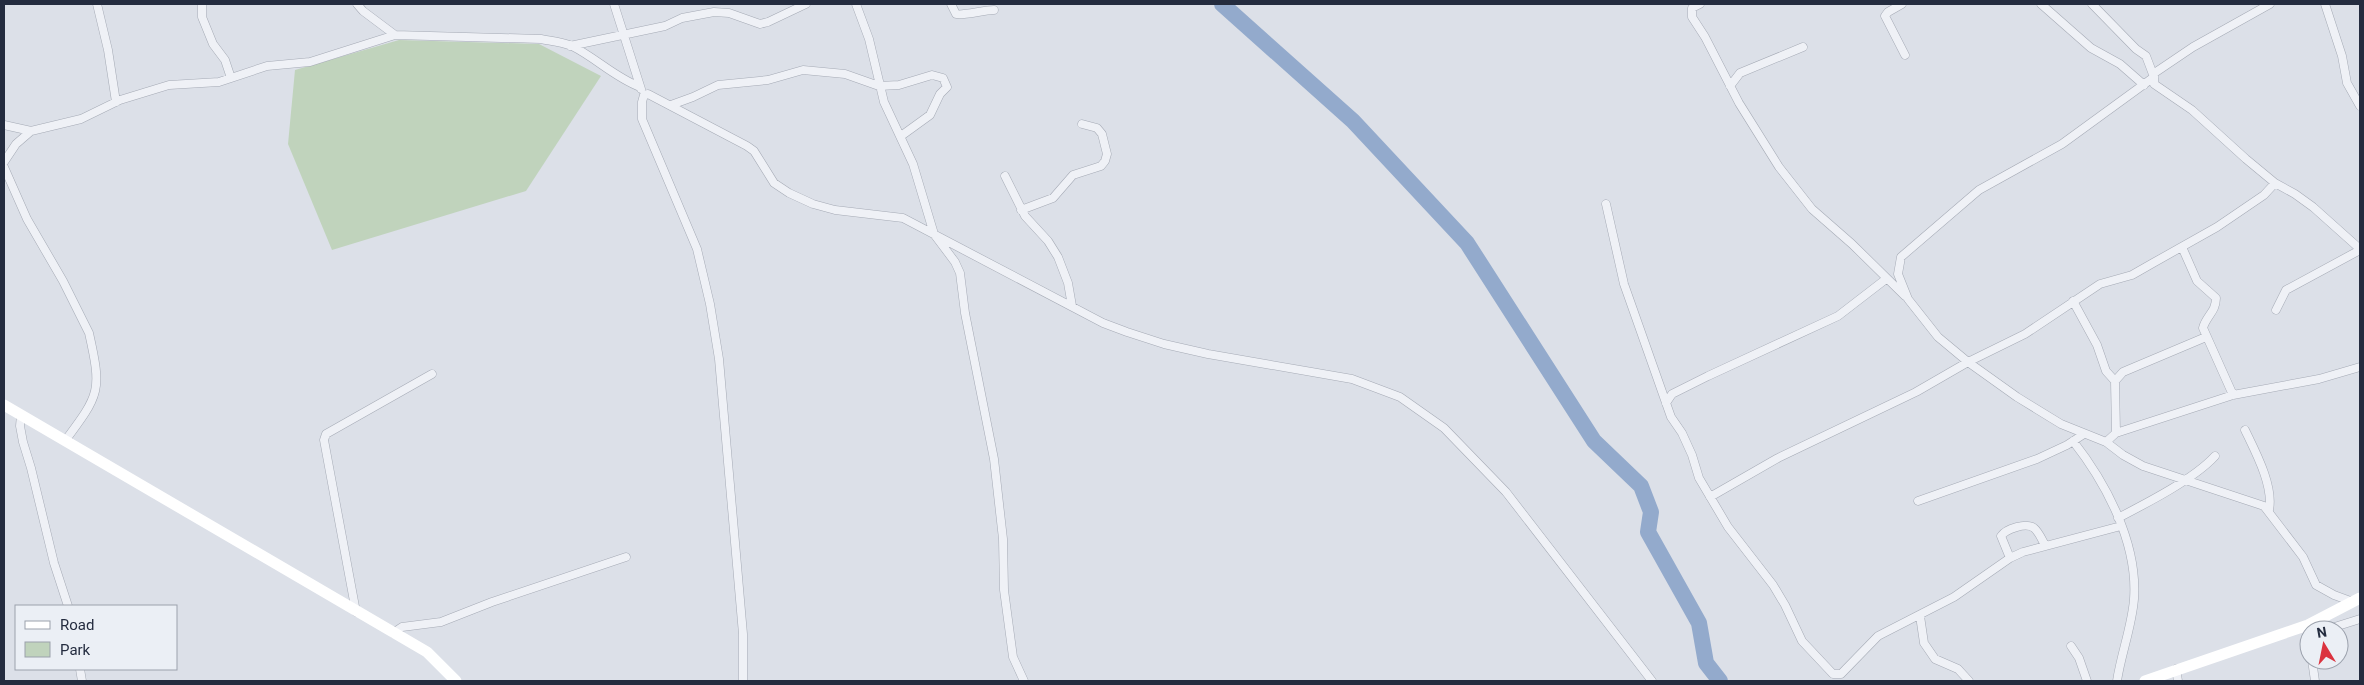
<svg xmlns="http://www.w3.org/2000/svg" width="2364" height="685" viewBox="0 0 2364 685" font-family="Roboto,sans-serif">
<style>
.green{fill:#c0d3bc}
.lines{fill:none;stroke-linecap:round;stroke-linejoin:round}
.river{stroke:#93aacc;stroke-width:16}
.street-casing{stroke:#a5aab5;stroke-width:9}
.street{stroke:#eff1f6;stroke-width:8}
.secondary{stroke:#fff;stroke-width:11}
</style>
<rect width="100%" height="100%" fill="#dce0e8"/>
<path class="green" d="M399,40l140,4 62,32 -75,115 -194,59 -44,-106 7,-74z"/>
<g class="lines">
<path class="river" d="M1222,4l131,117 114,122 127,198 47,45 10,26 -3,20 51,91 7,40 14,18"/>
<defs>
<path id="street" d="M97,4l11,46 8,52
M202,4v13l11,27 12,16 6,18
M357,4l6,7 32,24
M614,4l27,85
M856,4l13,35 15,63 29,62 21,70 21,28 5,11 5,40 29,146 9,80 1,51 9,67 11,24
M951,4l5,10c6,2 28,-4 38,-4
M1700,4l-8,4v9l13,20 34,66 40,64 33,42 40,35 53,52
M1902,4l-14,8 -3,4 20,39
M2041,4l50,44 29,16 24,21
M2092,4l44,45 10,7 8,21v7l38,26 54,49 29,24 20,11 18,13 47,42
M2325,4l17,52 5,27 13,23
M570,46l95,-20 17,-8 32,-6 15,1 31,11 8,-2 38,-18
M2153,74l40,-27 77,-43
M2154,77l-92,67 -83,46 -78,67 -3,17 10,25 30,38 30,25 49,35 44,27 45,18 17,13 20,11 121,40 39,51 13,28 18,10 19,7
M1730,86l10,-13 63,-26
M671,105l22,-8 25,-12 50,-5 35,-10 42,4 34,12 20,-1 33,-10 11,3 4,9 -7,7 -10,21 -29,21
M4,125l27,6
M4,162l12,-18 15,-13 50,-12 39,-19 49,-15 50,-3 48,-16 43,-4 85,-27 146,4c10,2 21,3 31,7 24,12 42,31 68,41
M4,167l23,52 36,62 26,52c13,58 11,61 -24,108
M1005,176l20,40 23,25 10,16 10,26 4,23
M1606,204l18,80 47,133 11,16 10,22 7,23 29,49 45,58 12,20 17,36 31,33h8l37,-38 76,-39 56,-39 13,-6 98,-26
M1021,210l32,-12 20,-23 28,-9 4,-5 2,-7 -5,-20 -5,-6 -15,-4
M2182,247l15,34 19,17c0,14 -10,18 -13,30l30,67
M2073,301l24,44 9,26 9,10
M2276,310l10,-20 74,-40
M1666,403l6,-9 36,-18 130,-60 48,-37
M21,415l-1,11 3,16 8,26 23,95 14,43
M2245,430c10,21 29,56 24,80
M2116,433l-1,-52 8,-9 83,-35
M2073,441c33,42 65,102 61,158 -2,27 -13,55 -17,82
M2106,442l10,-9 117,-38 86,-16 41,-12
M1710,497l68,-39 138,-66 52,-30 57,-28 75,-50 32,-9 21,-12 64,-36 47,-32 11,-12
M1918,501l119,-42 30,-14 17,-11
M2118,518c29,-15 76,-39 97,-62
M2010,558l-9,-22c5,-7 25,-14 33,-8 5,4 8,12 11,17
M356,612l-32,-172 2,-6 106,-60
M1920,616l4,27 11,16 23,10 11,12
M2325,630l35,-11
M393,633l9,-6 39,-5 51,-20 134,-45
M2071,646l8,12 8,23
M2312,660l3,21
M80,669l2,12
M2176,669l2,12
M743,681v-47l-24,-275 -9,-55 -13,-55 -55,-130v-17l2,-7 4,-1 99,52 7,5 20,32 15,10 24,11 22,6 68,8 200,105 24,9 37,12 44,10 144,25 48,18 44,31 62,64 146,189"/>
</defs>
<use href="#street" class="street-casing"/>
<use href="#street" class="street"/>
<path class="secondary" d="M4,405l423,247 29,29
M2145,681l163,-56 52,-27"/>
</g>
<rect width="2364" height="685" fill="none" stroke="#242c3f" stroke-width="10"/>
<rect x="15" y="605" width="162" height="65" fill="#ebeff5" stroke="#9ba1ac"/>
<rect x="25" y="621" width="25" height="8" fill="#ffffff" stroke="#9ba1ac"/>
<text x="60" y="630" font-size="15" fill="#242c3f">Road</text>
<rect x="25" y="642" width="25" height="15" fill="#c0d3bc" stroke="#9ba1ac"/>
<text x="60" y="655" font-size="15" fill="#242c3f">Park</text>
<g transform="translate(2324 645) rotate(350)"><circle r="24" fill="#ebeff5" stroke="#9ba1ac"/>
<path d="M0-4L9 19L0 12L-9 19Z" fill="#db333f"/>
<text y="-8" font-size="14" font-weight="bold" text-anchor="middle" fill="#242c3f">N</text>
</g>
</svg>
